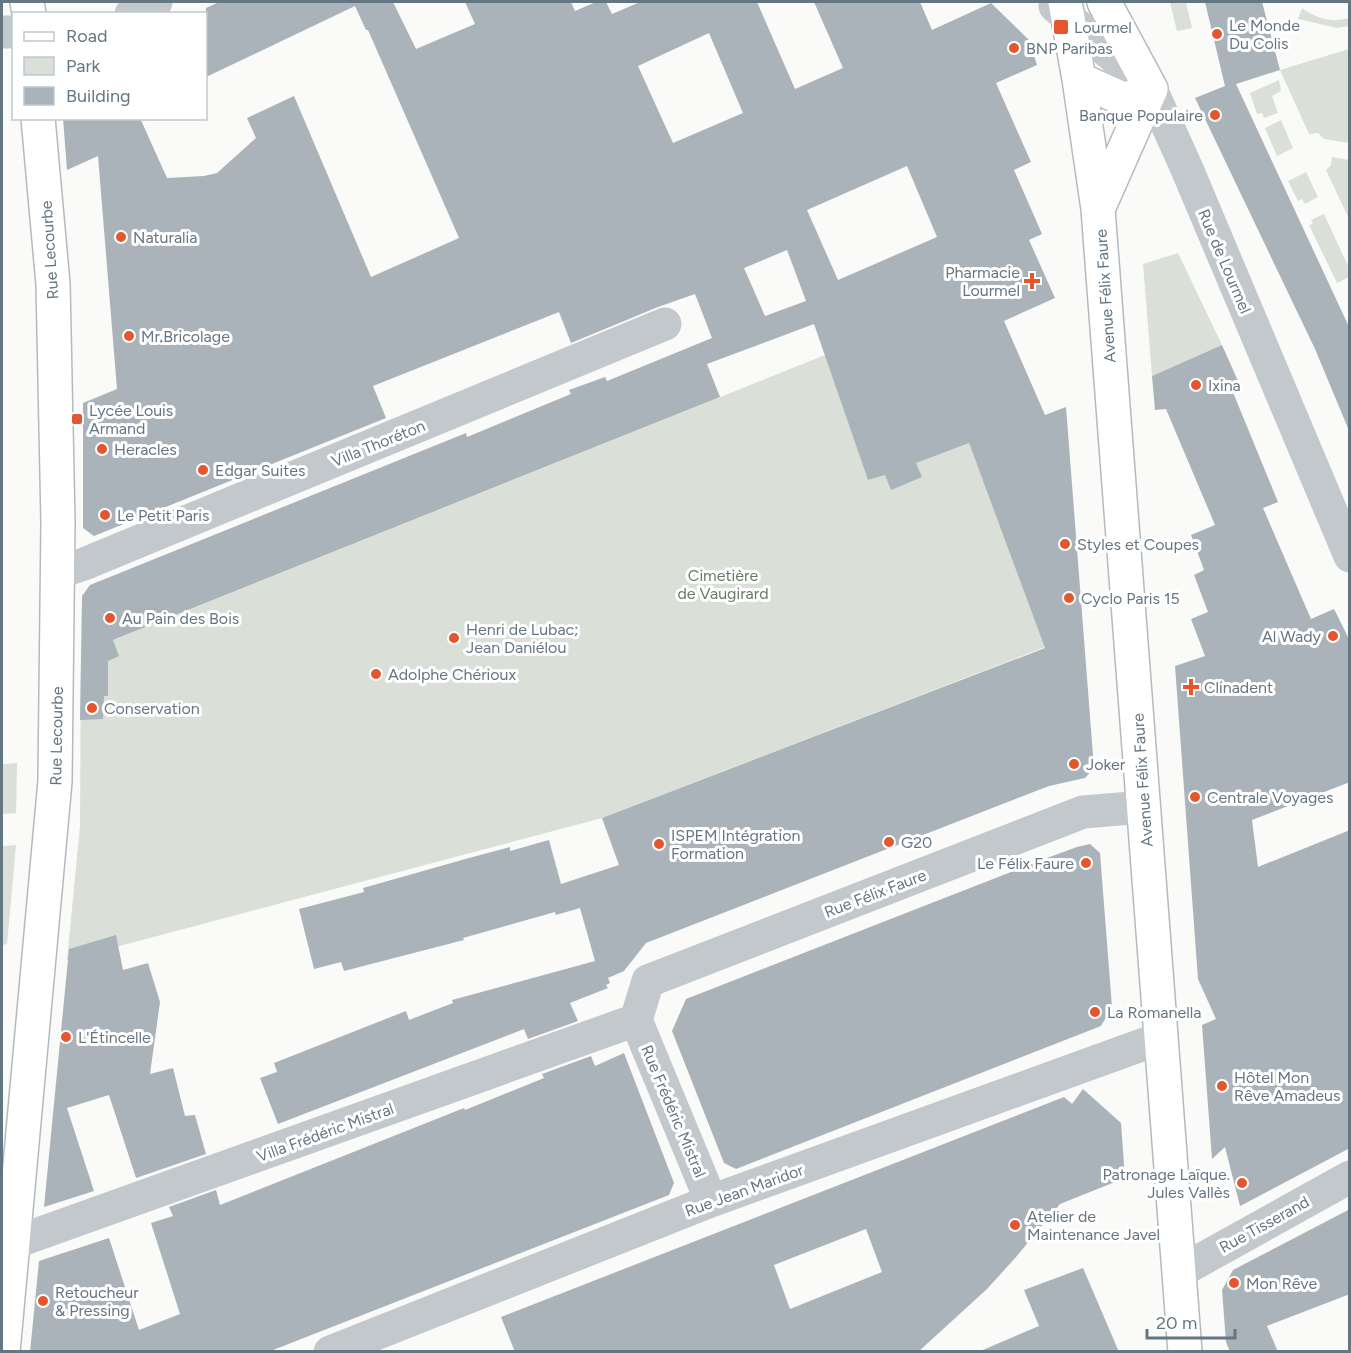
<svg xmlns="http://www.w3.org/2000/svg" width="1351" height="1353" viewBox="0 0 1351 1353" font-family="Figtree,sans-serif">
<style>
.green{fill:#dadfd7}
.building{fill:#aab3b9;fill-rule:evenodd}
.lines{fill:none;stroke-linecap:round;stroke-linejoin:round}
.secondary-casing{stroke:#b3babf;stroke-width:36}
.street{stroke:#c3c8cc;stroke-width:33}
.secondary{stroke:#fff;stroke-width:33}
.poi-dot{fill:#e4572e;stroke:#fff;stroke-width:2}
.labels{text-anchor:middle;stroke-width:6;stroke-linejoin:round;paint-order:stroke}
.poi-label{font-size:16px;fill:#657683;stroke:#fff;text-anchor:start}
.street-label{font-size:16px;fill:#657683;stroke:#fff}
.park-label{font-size:16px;fill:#687a64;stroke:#fff}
</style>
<rect width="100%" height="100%" fill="#fafaf8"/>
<path class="green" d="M1170,2h16l6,26 -15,3z
M1302,8c16,11 29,15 47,10v8l-12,2 -39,-9z
M1349,49h1l-1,94 -25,-4 -6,-6 -9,1 -29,-64z
M1279,80l2,11 -9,5 6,17 -14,5 -2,-5 -5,1 -7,-21z
M1281,120l12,28 -16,8 -12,-28z
M1332,157l17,3v59l-23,-49 5,-5z
M1306,172l12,25 -13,7 -3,-5 -4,2 -10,-20z
M1324,214l25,54v9l-12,6 -28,-58 4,-1 -2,-4z
M1178,253l44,92 -70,31 -9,-112z
M825,355l43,125 101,-37 76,204 -443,171 -535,142 13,-134 1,-173z
M17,763l-1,50 -14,1v-50z
M16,845l-9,99 -5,1v-99z"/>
<path class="building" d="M219,2h174l23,47 59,-25 -10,-22h106l4,9 21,-9h10l6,12 28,-12h117l38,87 48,-21 -29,-66h106l12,28 59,-27 38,37 8,25 -41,18 35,79 -17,8 28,64 -13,6 26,58 -51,23 41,94 21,-8 28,361 -9,10 -36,8 -403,157 -22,28 -16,7 2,5 -4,2 2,3 -38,15 8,18 -50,18 -4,-10 -246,95 -18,-46 17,-6 -3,-9 132,-52 3,9 44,-17 -1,-3 143,-39 -15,-53 -24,7 -1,-3 -92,26 1,2 -120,31 -3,-9 -27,7 -15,-60 65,-17 -1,-4 106,-30 41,-11v4l39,-11 12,44 58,-19 -17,-47 443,-170 -76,-205 -53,20 6,14 -31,13 -6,-15 -17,5 -54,-156 -107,40 13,33 -607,243 6,16 -11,5v35h-4l-1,23 -23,1 2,-124 8,-11 376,-152 1,4 104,-43 -2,-4 36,-13 2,4 105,-43 -17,-44 -37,13 -87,36 -12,-31 -186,74 13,32 -292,118 -11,-8v-125l34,-14 -19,-233 -31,14 -4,-52h77l27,60 37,-2 13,-3 39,-35 -9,-20 47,-22 77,181 88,-39 -91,-208h-2l-11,-24 -149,71v-69zM709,33l34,80 -70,30 -35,-77zM907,166l30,71 -99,43 -31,-70zM787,250l19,51 -41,15 -21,-48z
M1205,2h57l18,68 -44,14 114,245v104l-35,-84 -120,-251 30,-12z
M1222,345l16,36 -8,4 48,117 -15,6 48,111 23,-10 16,32v141l-98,38 6,47 92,-37v318l-110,58 -15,-59 -13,12 -10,-134 14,-6 -18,-40 -23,-313 30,-10 -14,-37 17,-7 -14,-37 10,-5 -13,-35 24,-10 -49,-116 -11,1 -3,-34z
M1090,844l10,9 12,154 -11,19 -365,143 -12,-6 -52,-132 14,-32 361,-141 30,-11z
M116,935l7,35 25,-7 12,39 -10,72 23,-6 12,48 10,-1 11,39 -70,24 -27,-83 -42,13 27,83 -50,16 25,-258z
M624,1053l50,130 -5,12 -401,157h-180l-1,-2 -5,2h-52l9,-91 70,-23 30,92 41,-16 -29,-91 22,-7 -4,-9 47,-17 4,15 244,-97 1,2 47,-19 32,-13 -2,-4 49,-18 4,10z
M1083,1089l38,34 4,55 -65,26 -44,53 -29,32 -69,63h-403l-14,-35 563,-220 8,7zM866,1229l16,43 -92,37 -16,-44z
M1350,1209v85l-83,32 11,26h-48l-4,-10 -4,-52 11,-20z
M1083,1268l36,84h-141l61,-26 -15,-36z"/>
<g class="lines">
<defs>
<path id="secondary" d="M27,2l2,12
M1065,2l14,77 19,130 87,1143
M1104,2l47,87
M1079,79l46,21 26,-11
M1098,209l53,-120
M3,1352l52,-571 3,-259 -5,-238 -15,-166"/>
</defs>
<use href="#secondary" class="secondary-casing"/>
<path class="street" d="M1055,6l96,83 36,80 163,387
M131,14l25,-12
M2,32h12
M58,573l26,-9 581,-240
M636,1020l12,-39 435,-169 61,-5
M636,1020l75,181
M13,1243l623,-223
M1179,1272l171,-95
M330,1352l381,-151 450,-163"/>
<use href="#secondary" class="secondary"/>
</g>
<g class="poi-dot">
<rect x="1053" y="19" width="16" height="16" rx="3"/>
<circle cx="1217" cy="34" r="6"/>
<circle cx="1014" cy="48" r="6"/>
<circle cx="1215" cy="115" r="6"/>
<circle cx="121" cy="237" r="6"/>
<path d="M1029 272h6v6h6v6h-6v6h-6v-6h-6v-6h6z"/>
<circle cx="129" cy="336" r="6"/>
<circle cx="1196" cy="385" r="6"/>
<rect x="71" y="413" width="12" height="12" rx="3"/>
<circle cx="102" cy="449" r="6"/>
<circle cx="203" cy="470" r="6"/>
<circle cx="105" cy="515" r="6"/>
<circle cx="1065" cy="544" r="6"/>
<circle cx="1069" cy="598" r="6"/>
<circle cx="110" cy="618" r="6"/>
<circle cx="1333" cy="636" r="6"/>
<circle cx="454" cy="638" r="6"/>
<circle cx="376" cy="674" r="6"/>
<path d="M1188 678h6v6h6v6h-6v6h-6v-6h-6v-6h6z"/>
<circle cx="92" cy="708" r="6"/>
<circle cx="1074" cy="764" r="6"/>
<circle cx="1195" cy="797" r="6"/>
<circle cx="889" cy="842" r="6"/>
<circle cx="659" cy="844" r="6"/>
<circle cx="1086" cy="863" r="6"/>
<circle cx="1095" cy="1012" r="6"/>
<circle cx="66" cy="1037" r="6"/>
<circle cx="1222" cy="1086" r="6"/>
<circle cx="1242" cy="1183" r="6"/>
<circle cx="1015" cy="1225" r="6"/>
<circle cx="1234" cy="1283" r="6"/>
<circle cx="43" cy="1301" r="6"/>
</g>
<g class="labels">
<g class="poi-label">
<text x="1229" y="31">Le Monde<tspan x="1229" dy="18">Du Colis</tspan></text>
<text x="1074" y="33">Lourmel</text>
<text x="1026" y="54">BNP Paribas</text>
<text x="1203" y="121" text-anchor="end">Banque Populaire</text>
<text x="133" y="243">Naturalia</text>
<text x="1020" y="278" text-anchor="end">Pharmacie<tspan x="1020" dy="18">Lourmel</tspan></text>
<text x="141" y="342">Mr.Bricolage</text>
<text x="1208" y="391">Ixina</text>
<text x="89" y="416">Lycée Louis<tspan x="89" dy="18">Armand</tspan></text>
<text x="114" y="455">Heracles</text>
<text x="215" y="476">Edgar Suites</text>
<text x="117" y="521">Le Petit Paris</text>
<text x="1077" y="550">Styles et Coupes</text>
<text x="1081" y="604">Cyclo Paris 15</text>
<text x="122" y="624">Au Pain des Bois</text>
<text x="466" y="635">Henri de Lubac;<tspan x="466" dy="18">Jean Daniélou</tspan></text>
<text x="1321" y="642" text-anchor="end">Al Wady</text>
<text x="388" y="680">Adolphe Chérioux</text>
<text x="1204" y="693">Clinadent</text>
<text x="104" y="714">Conservation</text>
<text x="1086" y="770">Joker</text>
<text x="1207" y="803">Centrale Voyages</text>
<text x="671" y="841">ISPEM Intégration<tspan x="671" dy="18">Formation</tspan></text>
<text x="901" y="848">G20</text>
<text x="1074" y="869" text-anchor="end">Le Félix Faure</text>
<text x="1107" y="1018">La Romanella</text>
<text x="78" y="1043">L'Étincelle</text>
<text x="1234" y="1083">Hôtel Mon<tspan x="1234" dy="18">Rêve Amadeus</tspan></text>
<text x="1230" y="1180" text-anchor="end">Patronage Laïque.<tspan x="1230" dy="18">Jules Vallès</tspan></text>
<text x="1027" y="1222">Atelier de<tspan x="1027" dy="18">Maintenance Javel</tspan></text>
<text x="1246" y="1289">Mon Rêve</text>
<text x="55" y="1298">Retoucheur<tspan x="55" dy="18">&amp; Pressing</tspan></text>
</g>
<g class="street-label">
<text transform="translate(49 250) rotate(-94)" y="6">Rue Lecourbe</text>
<text transform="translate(1225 261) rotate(67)" y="6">Rue de Lourmel</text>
<text transform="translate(1105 296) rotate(-94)" y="6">Avenue Félix Faure</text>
<text transform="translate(378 443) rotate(-22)" y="6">Villa Thoréton</text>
<text transform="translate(56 736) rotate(-89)" y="6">Rue Lecourbe</text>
<text transform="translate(1142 780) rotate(-94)" y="6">Avenue Félix Faure</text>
<text transform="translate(875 893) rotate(-21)" y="6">Rue Félix Faure</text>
<text transform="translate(674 1111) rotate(67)" y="6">Rue Frédéric Mistral</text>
<text transform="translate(325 1132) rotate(-20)" y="6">Villa Frédéric Mistral</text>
<text transform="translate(744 1190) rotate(-20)" y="6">Rue Jean Maridor</text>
<text transform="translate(1264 1224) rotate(-29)" y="6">Rue Tisserand</text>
</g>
<g class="park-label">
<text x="723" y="581">Cimetière<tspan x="723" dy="18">de Vaugirard</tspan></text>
</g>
</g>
<rect width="1351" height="1353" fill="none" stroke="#657683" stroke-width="6"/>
<rect x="12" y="12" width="195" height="108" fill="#ffffff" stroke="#c1c8cd" stroke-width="1.5"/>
<rect x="24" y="32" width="30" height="9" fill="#ffffff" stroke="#c1c8cd" stroke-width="1.5"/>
<text x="66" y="42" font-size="18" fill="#657683">Road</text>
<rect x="24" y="57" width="30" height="18" fill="#dadfd7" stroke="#c1c8cd" stroke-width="1.5"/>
<text x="66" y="72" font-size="18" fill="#657683">Park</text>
<rect x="24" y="87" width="30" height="18" fill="#aab3b9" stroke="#c1c8cd" stroke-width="1.5"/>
<text x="66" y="102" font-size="18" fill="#657683">Building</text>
<path d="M1147 1329v9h88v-9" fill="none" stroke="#657683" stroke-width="3"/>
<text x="1156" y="1329" font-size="18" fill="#657683" stroke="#ffffff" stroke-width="4.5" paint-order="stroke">20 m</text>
</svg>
